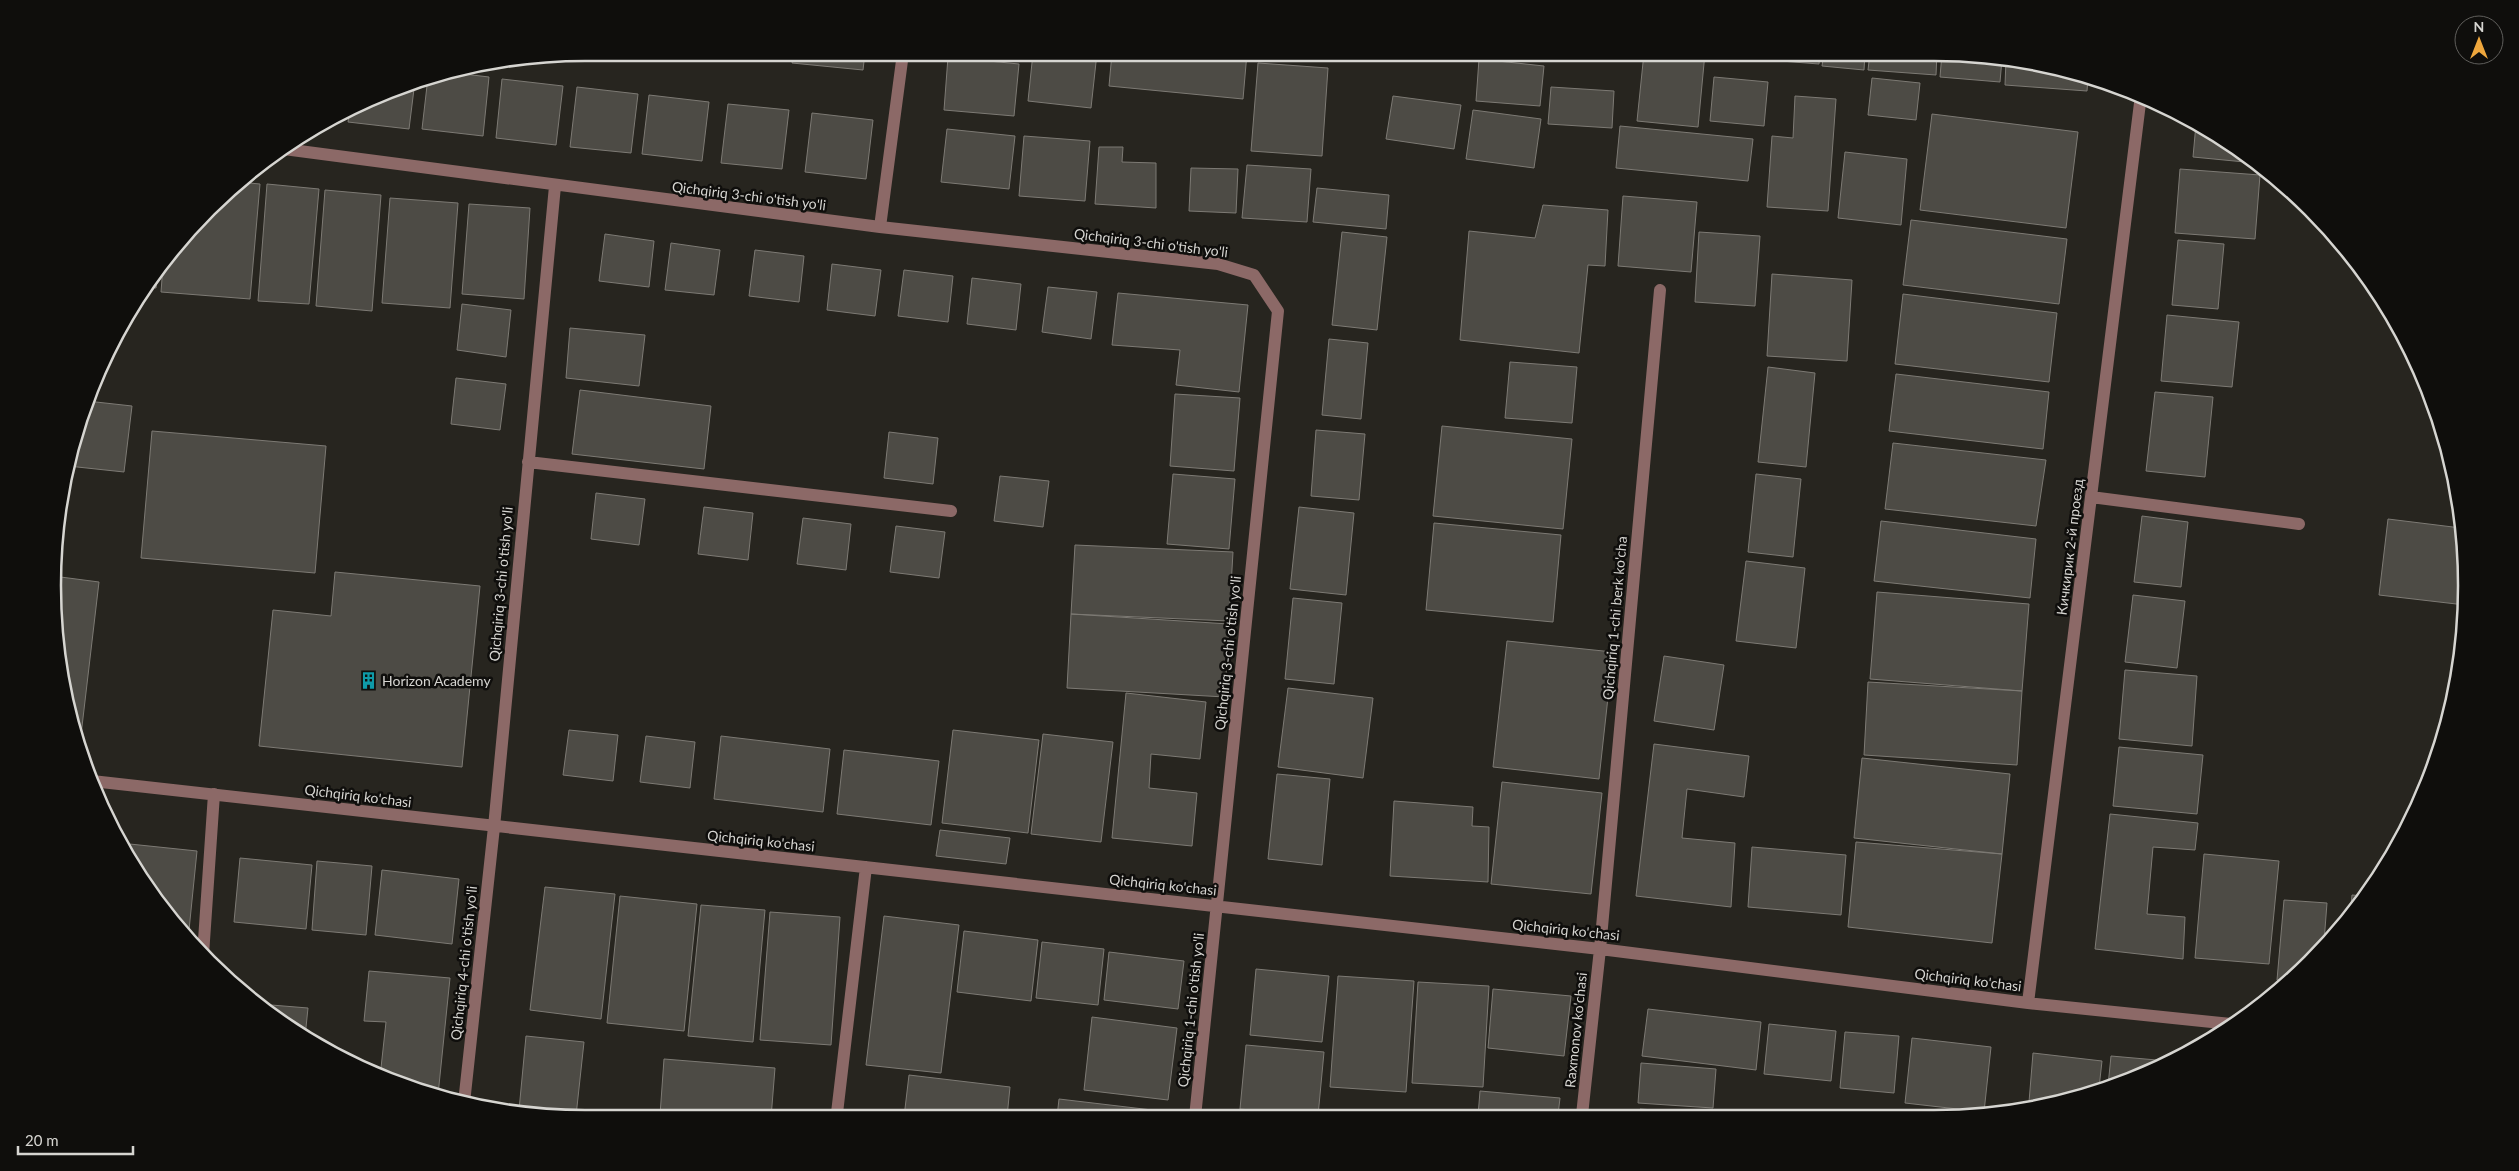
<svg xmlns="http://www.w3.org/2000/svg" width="2519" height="1171" viewBox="0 0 2519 1171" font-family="Lato,sans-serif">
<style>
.building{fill:#4d4b45;stroke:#7d7a74}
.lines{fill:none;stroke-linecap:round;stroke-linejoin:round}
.minor{stroke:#8c6967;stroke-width:12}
.labels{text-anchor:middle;stroke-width:5;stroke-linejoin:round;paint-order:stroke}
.street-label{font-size:14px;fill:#d6d5d1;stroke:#0f0e0c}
.poi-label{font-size:14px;fill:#d6d5d1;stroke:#0f0e0c;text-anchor:start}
.rim{fill:none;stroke:#d6d5d1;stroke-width:2.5}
</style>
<rect width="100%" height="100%" fill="#27251f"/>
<path class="building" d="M729,53h55l-1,4z
M794,53h71l-2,17 -71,-7z
M1033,53h64l-6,55 -63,-7z
M1112,53h135l-4,46 -134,-13z
M1644,53h61l-7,74 -61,-6z
M1706,53h61v6z
M1768,53h52l-1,11 -51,-4z
M1824,53h41l-1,17 -42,-4z
M1870,53h67l-1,22 -68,-5z
M1942,53l60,6 -2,23 -60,-5z
M948,57l71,7 -5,52 -70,-6z
M1479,59l65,7 -4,40 -64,-5z
M2006,60l31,3 51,15 -1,13 -82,-6z
M1258,63l70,5 -6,88 -71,-5z
M447,72l42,5 -6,59 -61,-7 6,-52z
M1714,77l54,5 -4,44 -54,-5z
M1872,78l48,5 -4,37 -48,-5z
M502,79l61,7 -7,59 -60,-7z
M415,81l-6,48 -61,-7 2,-12z
M577,87l61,7 -7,59 -61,-6z
M1551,87l63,4 -2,37 -64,-4z
M649,95l60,7 -7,59 -60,-7z
M1393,96l68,9 -7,44 -68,-10z
M1795,96l41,3 -8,112 -61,-4 5,-71 21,2z
M728,104l61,6 -7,59 -61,-6z
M1473,110l68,9 -7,49 -68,-9z
M812,113l61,7 -7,59 -61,-7z
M1932,114l146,18 -12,96 -146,-18z
M2196,124l33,18 26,21 -62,-6z
M1620,126l133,13 -5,42 -132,-13z
M947,129l68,7 -6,53 -68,-7z
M1024,136l66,5 -5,60 -66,-5z
M1099,147h24l-1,15 34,1v45l-61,-4z
M1845,152l62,7 -6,66 -63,-7z
M1247,165l64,4 -4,53 -65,-4z
M1191,168l47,1 -2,44 -47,-2z
M2180,169l80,6 -5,64 -80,-6z
M238,182l22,2 -10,115 -89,-7 2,-27 22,-31z
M267,184l52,5 -10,115 -51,-3z
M1317,188l72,7 -3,34 -73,-7z
M325,190l56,5 -9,116 -56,-5z
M1623,196l74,6 -6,70 -73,-6z
M390,198l68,5 -8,105 -68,-5z
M469,204l61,4 -6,91 -62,-5z
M1543,205l65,5 -3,56 -17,-1 -9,88 -119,-13 9,-109 66,7z
M1911,220l156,19 -8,65 -156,-19z
M1342,232l45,5 -10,93 -45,-5z
M1699,232l61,4 -5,70 -60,-4z
M605,234l49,7 -5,46 -50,-6z
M2178,240l46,4 -6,65 -46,-4z
M671,243l49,7 -6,45 -49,-5z
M755,250l49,6 -5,46 -50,-6z
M832,264l49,6 -6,46 -48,-6z
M904,270l49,6 -5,46 -50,-6z
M158,272l-2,16 -9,-1z
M1772,274l80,6 -5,81 -80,-5z
M972,278l49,6 -5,46 -49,-6z
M1048,287l49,5 -6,47 -49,-7z
M1118,293l130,12 -9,87 -63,-7 4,-35 -68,-5z
M1903,294l154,19 -8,69 -154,-18z
M462,304l49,6 -5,47 -49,-7z
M2167,315l72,7 -7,65 -71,-6z
M570,328l75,7 -6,51 -73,-8z
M1329,339l39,4 -7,76 -39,-4z
M1510,362l67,5 -5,56 -67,-5z
M1768,367l47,6 -9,94 -48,-5z
M1896,374l153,18 -6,57 -154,-18z
M456,378l50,6 -6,46 -49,-6z
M580,390l131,16 -7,63 -132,-15z
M2155,392l58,5 -8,80 -59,-6z
M1175,394l65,4 -6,73 -64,-5z
M87,401l45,5 -8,66 -56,-6z
M1442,426l130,13 -9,90 -130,-13z
M1316,430l49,4 -6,66 -48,-4z
M152,431l174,15 -11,127 -174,-15z
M889,432l49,6 -5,46 -49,-6z
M1893,443l153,17 -10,66 -151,-17z
M1173,474l62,5 -6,70 -62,-5z
M1756,474l45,5 -8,78 -45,-5z
M1000,476l49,5 -6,46 -49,-6z
M596,493l49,6 -6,46 -48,-6z
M704,507l49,6 -5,47 -50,-6z
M1299,507l55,6 -8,82 -56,-6z
M2142,516l46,6 -7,65 -47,-5z
M803,518l48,6 -5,46 -49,-6z
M2388,519l73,9 5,57 -1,20 -86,-10z
M1881,521l155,18 -6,59 -156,-17z
M1434,523l127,12 -8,87 -127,-12z
M896,526l49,6 -6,46 -49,-6z
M1075,545l158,7 -4,69 -158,-7z
M1746,561l59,7 -9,80 -60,-7z
M335,572l145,14 -18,181 -203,-21 14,-136 58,6z
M53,576l46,6 -18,153h-5l-19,-80z
M1877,592l152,12 -7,87 -152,-12z
M2133,595l52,6 -8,67 -52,-6z
M1293,598l49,5 -8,81 -49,-5z
M1071,614l158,10 -4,73 -158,-9z
M1507,641l106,11 -14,127 -106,-12z
M1664,656l60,9 -10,65 -60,-9z
M2125,670l72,6 -5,70 -73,-7z
M1868,682l154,9 -5,74 -153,-10z
M1288,688l85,10 -10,80 -85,-11z
M1126,693l80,9 -6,57 -49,-5 -2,34 48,5 -5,53 -80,-8z
M569,730l49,5 -5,46 -50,-6z
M953,730l86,10 -11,93 -86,-10z
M1043,734l70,8 -12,100 -70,-8z
M646,736l49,6 -5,46 -50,-6z
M721,736l109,13 -7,63 -109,-13z
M1654,744l95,12 -5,41 -57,-8 -5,49 53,5 -4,64 -95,-11z
M2119,747l84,8 -6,59 -84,-8z
M844,750l95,11 -8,64 -94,-11z
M1862,758l148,16 -8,80 -148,-16z
M1277,774l53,5 -8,86 -54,-6z
M1502,782l100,11 -11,101 -100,-10z
M1394,801l79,6 -1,19 17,1 -1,55 -98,-6z
M2110,814l88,9 -3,27 -42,-3 -6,67 38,3 -2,42 -88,-10z
M940,830l70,8 -4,26 -70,-8z
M1856,842l146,12 -10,89 -144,-16z
M120,843l77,8 -9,89 -64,-88z
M1752,847l94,8 -5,60 -93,-8z
M2204,854l75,7 -10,103 -74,-6z
M240,858l72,7 -6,64 -72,-7z
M317,861l55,5 -6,69 -54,-5z
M382,870l77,9 -7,65 -77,-9z
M545,887l70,7 -14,125 -71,-9z
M2352,895l13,1 -15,20z
M620,896l77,8 -13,127 -77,-8z
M2284,900l43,3 -3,39 -38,39 -9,-1z
M701,905l64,5 -12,132 -65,-6z
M770,912l70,5 -9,128 -71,-5z
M884,916l75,9 -18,148 -75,-8z
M964,931l74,9 -7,61 -74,-9z
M1042,942l62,7 -6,56 -62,-7z
M1109,952l75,9 -6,48 -74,-9z
M1256,969l73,7 -7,66 -72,-7z
M369,971l81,7 -12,117 -58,-18 6,-55 -22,-1z
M1338,976l76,5 -8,111 -76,-5z
M1418,982l71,4 -6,101 -71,-4z
M1493,989l78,7 -7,60 -76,-8z
M259,1004l49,4 -3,29z
M1648,1009l113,13 -5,48 -114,-14z
M1092,1017l85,11 -9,72 -84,-10z
M1769,1024l67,7 -5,50 -67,-7z
M1845,1032l54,4 -5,57 -54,-5z
M526,1036l58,6 -8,74 -57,-6z
M1912,1038l79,9 -7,65 -79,-9z
M1246,1045l78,7 -6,64 -78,-7z
M2033,1053l69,8 -3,27 -57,15 -13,-1z
M2111,1056l57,5 -30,17 -30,8z
M664,1059l111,9 -4,50h-66l-45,-3z
M1641,1063l75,6 -3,39 -75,-5z
M909,1075l101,12 -3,30h-103z
M1480,1091l80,7 -2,17 -80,1z
M1059,1099l110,13 -1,5h-111z
M1640,1109l45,3 -1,3h-45z"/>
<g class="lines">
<path class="minor" d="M284,149l596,78 338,37 36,11 24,36 -83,806
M880,227l23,-174
M528,462l423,49
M2091,497l208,27
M92,781l1508,168 428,54 203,21
M203,955l11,-161
M2028,1003l113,-908
M464,1103l30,-276 61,-641
M837,1113l29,-246
M1582,1115l18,-166 60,-659"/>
</g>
<defs>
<symbol id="building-bare" viewBox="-9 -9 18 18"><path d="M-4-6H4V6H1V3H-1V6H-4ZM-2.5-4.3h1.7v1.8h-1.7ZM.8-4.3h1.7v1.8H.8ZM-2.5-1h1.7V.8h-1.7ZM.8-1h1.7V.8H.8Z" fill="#0f9aa8" stroke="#0f0e0c" stroke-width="2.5" paint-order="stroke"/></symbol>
</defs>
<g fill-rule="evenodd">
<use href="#building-bare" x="356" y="668" width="25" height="25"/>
</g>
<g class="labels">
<g class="street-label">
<text transform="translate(749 196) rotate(7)" y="5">Qichqiriq 3-chi o'tish yo'li</text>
<text transform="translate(1151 243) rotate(7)" y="5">Qichqiriq 3-chi o'tish yo'li</text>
<text transform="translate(2070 547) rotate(-83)" y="5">Кичкирик 2-й проезд</text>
<text transform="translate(501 584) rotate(-85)" y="5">Qichqiriq 3-chi o'tish yo'li</text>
<text transform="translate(1615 618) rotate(-85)" y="5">Qichqiriq 1-chi berk ko'cha</text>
<text transform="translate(1228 653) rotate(-84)" y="5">Qichqiriq 3-chi o'tish yo'li</text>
<text transform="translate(358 796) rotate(7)" y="5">Qichqiriq ko'chasi</text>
<text transform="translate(761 841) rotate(6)" y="5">Qichqiriq ko'chasi</text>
<text transform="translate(1163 885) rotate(6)" y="5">Qichqiriq ko'chasi</text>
<text transform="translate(1566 930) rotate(6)" y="5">Qichqiriq ko'chasi</text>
<text transform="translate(464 963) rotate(-84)" y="5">Qichqiriq 4-chi o'tish yo'li</text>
<text transform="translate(1968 980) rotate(7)" y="5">Qichqiriq ko'chasi</text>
<text transform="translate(1191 1010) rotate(-84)" y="5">Qichqiriq 1-chi o'tish yo'li</text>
<text transform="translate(1576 1030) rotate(-84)" y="5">Raxmonov ko'chasi</text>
</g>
<g class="poi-label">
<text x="382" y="686">Horizon Academy</text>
</g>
</g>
<path d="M0 0H2519V1171H0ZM585 61H1934A524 524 0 0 1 2458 585V586A524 524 0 0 1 1934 1110H585A524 524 0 0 1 61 586V585A524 524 0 0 1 585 61Z" fill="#0f0e0c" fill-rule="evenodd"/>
<path class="rim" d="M585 61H1934A524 524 0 0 1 2458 585V586A524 524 0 0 1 1934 1110H585A524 524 0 0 1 61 586V585A524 524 0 0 1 585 61Z"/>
<g transform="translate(2479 40)"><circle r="24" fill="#0f0e0c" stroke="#5f5e5b"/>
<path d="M0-4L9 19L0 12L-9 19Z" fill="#efa73d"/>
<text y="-8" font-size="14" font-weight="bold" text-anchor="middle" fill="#d6d5d1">N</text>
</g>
<path d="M18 1146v8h115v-8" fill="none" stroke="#d6d5d1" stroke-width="2.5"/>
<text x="25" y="1146" font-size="15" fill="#d6d5d1" stroke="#0f0e0c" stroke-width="4" paint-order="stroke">20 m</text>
</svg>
